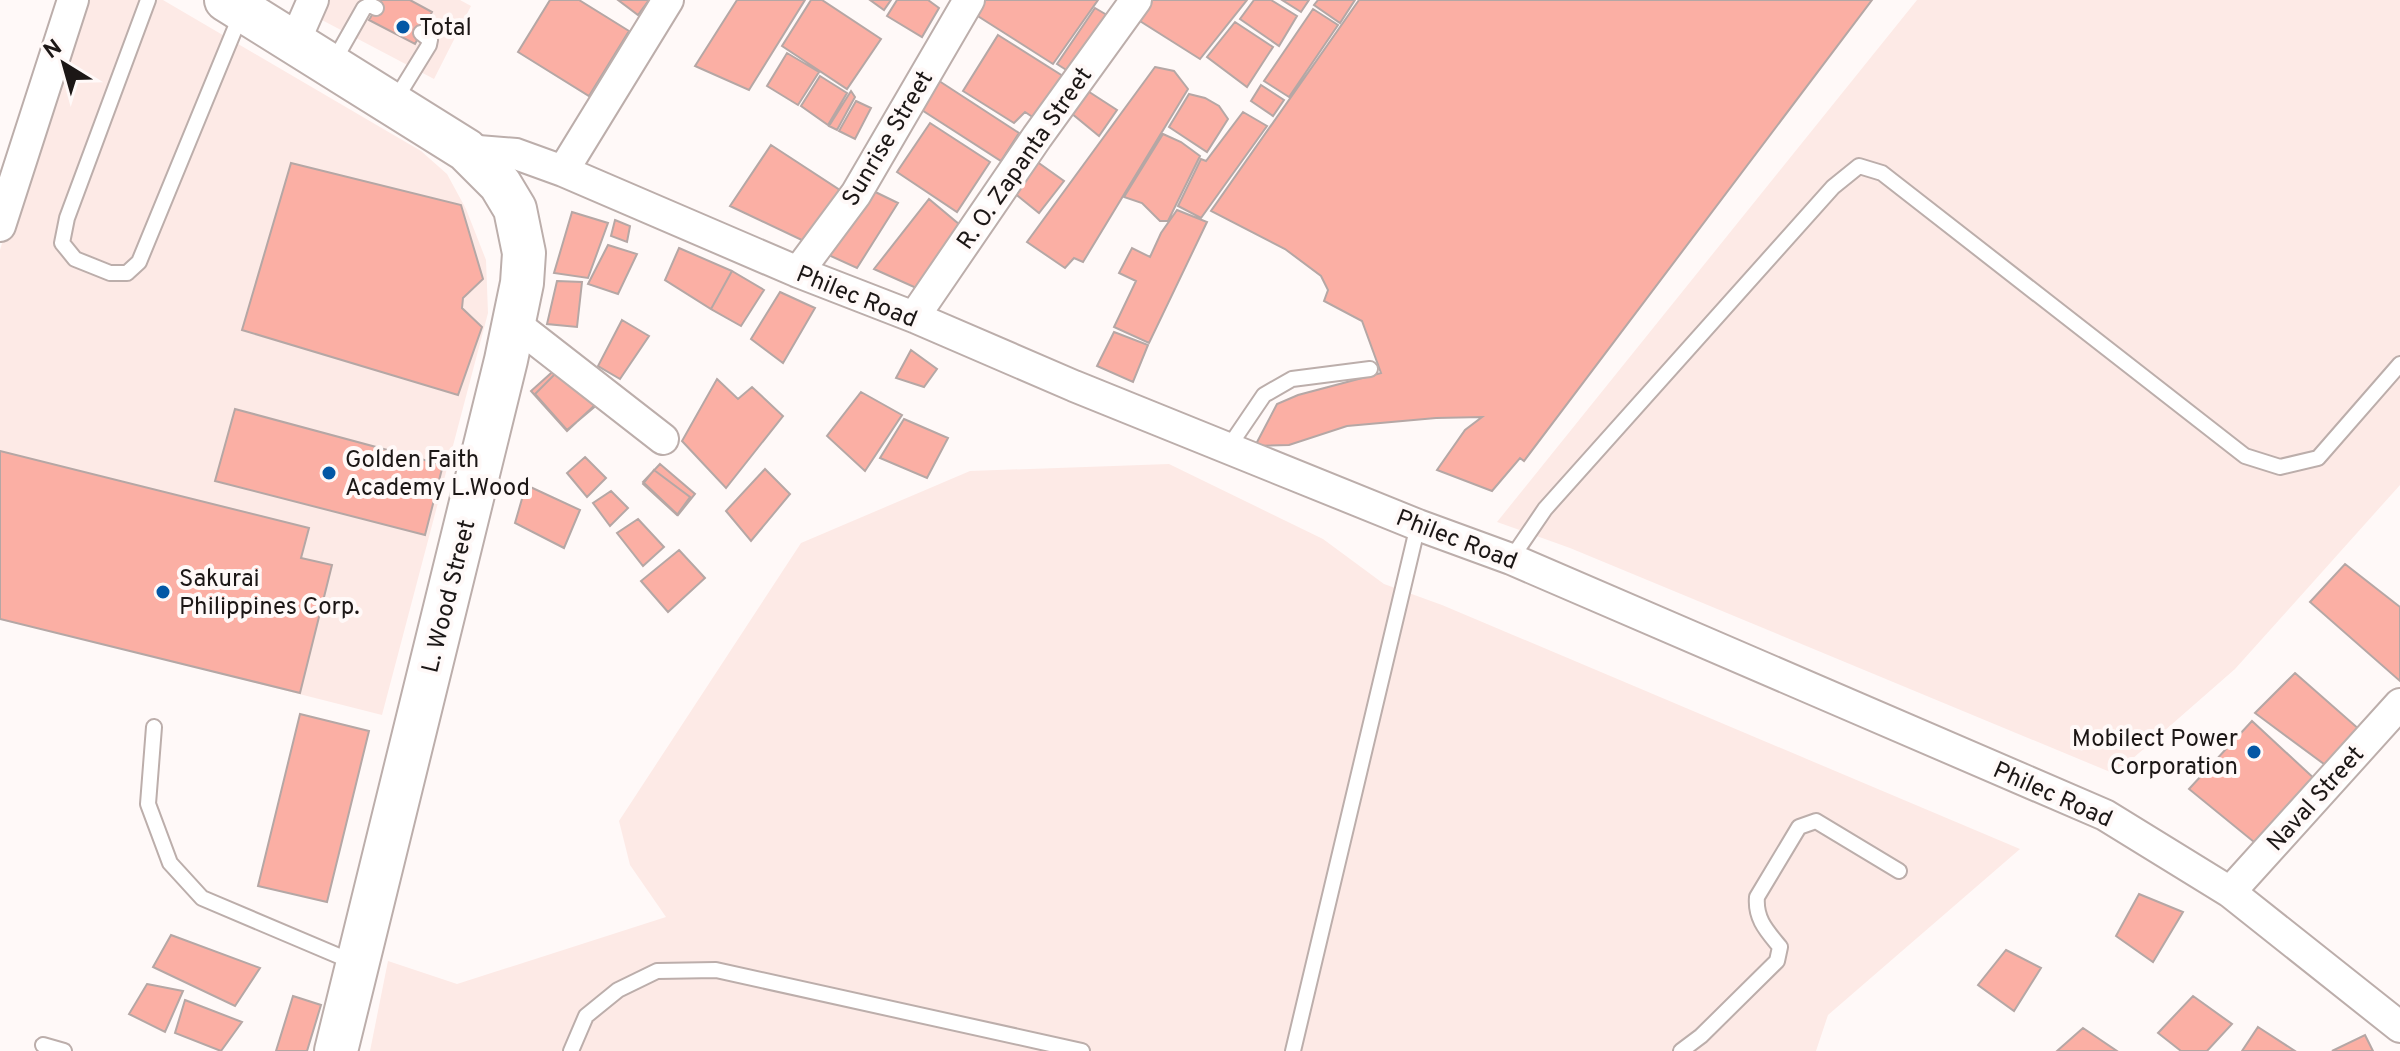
<svg xmlns="http://www.w3.org/2000/svg" width="2400" height="1051" viewBox="0 0 2400 1051" font-family="Overpass,sans-serif">
<style>
.built{fill:#fdeae6}
.building{fill:#fbafa4;stroke:#b5a7a5;stroke-width:2}
.lines{fill:none;stroke-linecap:round;stroke-linejoin:round}
.lane-casing{stroke:#bcaeab;stroke-width:18}
.street-casing{stroke:#bcaeab;stroke-width:34}
.secondary-casing{stroke:#bcaeab;stroke-width:46}
.lane{stroke:#fff;stroke-width:14}
.street{stroke:#fff;stroke-width:30}
.secondary{stroke:#fff;stroke-width:42}
.poi-dot{fill:#0457a5;stroke:#fff9f8;stroke-width:3}
.labels{text-anchor:middle;stroke-width:8;stroke-linejoin:round;paint-order:stroke}
.poi-label{font-size:24px;fill:#1c1716;stroke:#fff9f8;text-anchor:start}
.street-label{font-size:24px;fill:#1c1716;stroke:#fff9f8}
</style>
<rect width="100%" height="100%" fill="#fff9f8"/>
<path class="built" d="M76,0h87l258,151 26,23 19,35 20,51 2,53 -106,402 -382,-97v-368z
M329,0h131l11,6 -37,73 -114,-60z
M1917,0h483v485l-165,184 -120,105 -545,-226 -73,-26z
M1169,464l154,75 61,45 58,21 578,244 -192,166 -12,36h-1446l18,-90 69,23 209,-67 -36,-52 -11,-44 182,-278 169,-72z"/>
<path class="building" d="M381,0h29l22,12 -17,32 -46,-24z
M550,0h29l50,31 -40,65 -71,-44z
M618,0h31l-11,15z
M737,0h68l-56,90 -54,-24z
M811,0h11l59,39 -34,50 -65,-43z
M870,0h21l-7,10z
M897,0h31l11,8 -17,29 -35,-21z
M982,0h116l-45,64 -80,-51z
M1144,0h103l-47,59 -68,-43z
M1254,0h17l26,16 -18,30 -39,-27z
M1282,0h27l-8,12z
M1318,0h37l-15,23 -26,-18z
M1359,0h513l-348,461 -4,-3 -28,33 -55,-21 28,-40 17,-13 -46,1 -89,8 -58,19 -34,1 22,-42 21,-9 83,-22 -19,-52 -38,-20 4,-11 -7,-14 -36,-27 -74,-38z
M1095,8l17,10 -41,55 -14,-9z
M1313,9l25,16 -49,72 -25,-16z
M1235,22l38,25 -26,40 -40,-30z
M998,35l68,43 -32,40 -9,-6 -11,11 -51,-32z
M787,53l32,19 -21,33 -31,-19z
M1155,67l19,4 14,18 -105,173 -9,-4 -9,10 -38,-26z
M820,76l27,17 -19,32 -27,-19z
M933,77l86,56 -18,28 -87,-56z
M1261,85l23,15 -11,16 -22,-15z
M1080,86l37,24 -18,26 -34,-28z
M851,91l4,6 -18,33 -8,-4z
M1189,94l16,4 14,8 9,13 -21,33 -38,-25z
M856,101l15,7 -16,31 -16,-8z
M1243,112l24,14 -66,92 -23,-12 23,-47 5,2z
M930,123l60,39 -33,50 -60,-40z
M1163,134l18,8 19,14 -32,65h-8l-18,-18 -18,-6z
M771,145l81,53 -46,44 -76,-36z
M1036,161l28,20 -25,32 -26,-21z
M291,163l170,42 22,74 -20,19 -1,10 20,19 -24,68 -216,-65z
M863,186l35,17 -41,65 -35,-16z
M929,199l37,31 -43,61 -49,-22z
M1177,210l30,12 -58,121 -35,-16 22,-46 -17,-8 13,-25 18,9 11,-24z
M572,212l36,11 -20,55 -34,-5z
M615,220l15,6 -3,16 -16,-6z
M608,245l29,9 -19,40 -30,-10z
M679,248l53,23 -21,38 -46,-29z
M732,271l32,19 -23,36 -30,-17z
M557,281l25,1 -5,45 -30,-3z
M780,292l35,16 -32,55 -32,-24z
M622,320l27,16 -29,43 -22,-13z
M1114,332l34,13 -15,37 -36,-16z
M911,350l26,19 -13,18 -28,-9z
M559,366l37,38 -29,27 -36,-40z
M559,370l39,34 -31,26 -32,-36z
M717,379l21,20 14,-12 31,29 -57,72 -44,-47z
M861,392l41,23 -37,56 -38,-35z
M235,409l208,56 -18,70 -210,-54z
M904,419l44,19 -21,40 -47,-20z
M0,451l309,77 -8,30 31,7 -32,128 -300,-74z
M585,457l21,21 -19,19 -20,-24z
M660,464l35,30 -17,21 -35,-33z
M765,469l25,25 -39,47 -25,-30z
M654,470l36,27 -13,18 -34,-31z
M526,485l54,25 -16,38 -49,-25z
M611,491l17,17 -18,18 -17,-23z
M638,519l26,28 -21,19 -26,-33z
M679,550l26,28 -37,34 -27,-31z
M2345,564l55,43v74l-90,-79z
M2295,673l65,57 -32,37 -73,-54z
M300,714l69,17 -42,171 -69,-16z
M2252,721l66,61 -64,60 -65,-53z
M2139,894l44,18 -30,50 -37,-26z
M171,935l89,33 -25,38 -82,-39z
M2006,950l35,18 -27,43 -36,-26z
M147,984l36,7 -18,41 -36,-18z
M293,996l28,9 -14,46h-31z
M2193,996l39,28 -25,27h-26l-23,-18z
M185,1000l57,22 -21,29 -46,-18z
M2258,1027l37,24h-53z
M2083,1028l34,23h-60z
M2365,1035l8,16h-41z"/>
<g class="lines">
<defs>
<path id="lane" d="M148,0l-81,218 -5,25 13,16 35,14h17l12,-11 102,-248
M334,61l30,-53 6,-3 6,3
M394,102l35,-57 1,-5 -9,-7
M1228,448l36,-53 28,-16 78,-10
M1511,559l34,-50 288,-322 26,-21 23,7 363,283 35,11 38,-9 82,-94
M154,727l-6,77 22,59 32,35 151,64
M43,1045l21,6
M571,1051l15,-35 32,-26 39,-19 59,-1 366,81
M1293,1051l125,-526
M1681,1051l20,-15 76,-75 3,-14c-13,-16 -25,-28 -23,-50l42,-70 17,-6 83,50"/>
<path id="street" d="M295,41l18,-41
M466,150l50,4 47,17 235,101 116,45 160,69 344,139 93,34 594,256 125,77 170,135
M563,171l105,-171
M0,226l73,-226
M798,272l58,-78 113,-194
M914,317l123,-180 99,-137
M514,323l149,116
M2230,892l170,-188"/>
<path id="secondary" d="M226,0l240,150 34,34 15,25 9,44 -2,30 -16,77 -170,691"/>
</defs>
<use href="#lane" class="lane-casing"/>
<use href="#street" class="street-casing"/>
<use href="#secondary" class="secondary-casing"/>
<use href="#lane" class="lane"/>
<use href="#street" class="street"/>
<use href="#secondary" class="secondary"/>
</g>
<g class="poi-dot">
<circle cx="403" cy="27" r="8"/>
<circle cx="329" cy="473" r="8"/>
<circle cx="163" cy="592" r="8"/>
<circle cx="2254" cy="752" r="8"/>
</g>
<g class="labels">
<g class="poi-label">
<text x="419" y="35">Total</text>
<text x="345" y="467">Golden Faith<tspan x="345" dy="28">Academy L.Wood</tspan></text>
<text x="179" y="586">Sakurai<tspan x="179" dy="28">Philippines Corp.</tspan></text>
<text x="2238" y="746" text-anchor="end">Mobilect Power<tspan x="2238" dy="28">Corporation</tspan></text>
</g>
<g class="street-label">
<text transform="translate(887 138) rotate(-59)" y="8">Sunrise Street</text>
<text transform="translate(1024 158) rotate(-55)" y="8">R. O. Zapanta Street</text>
<text transform="translate(857 296) rotate(22)" y="8">Philec Road</text>
<text transform="translate(1457 539) rotate(21)" y="8">Philec Road</text>
<text transform="translate(448 596) rotate(-76)" y="8">L. Wood Street</text>
<text transform="translate(2053 794) rotate(24)" y="8">Philec Road</text>
<text transform="translate(2315 798) rotate(-48)" y="8">Naval Street</text>
</g>
</g>
<g transform="translate(64 64) rotate(323)" stroke="#fff9f8" stroke-width="6" paint-order="stroke">
<path d="M0-6L14 30L0 20L-14 30Z" fill="#1c1716"/>
<text y="-12" font-size="22" font-weight="bold" text-anchor="middle" fill="#1c1716">N</text>
</g>
</svg>
